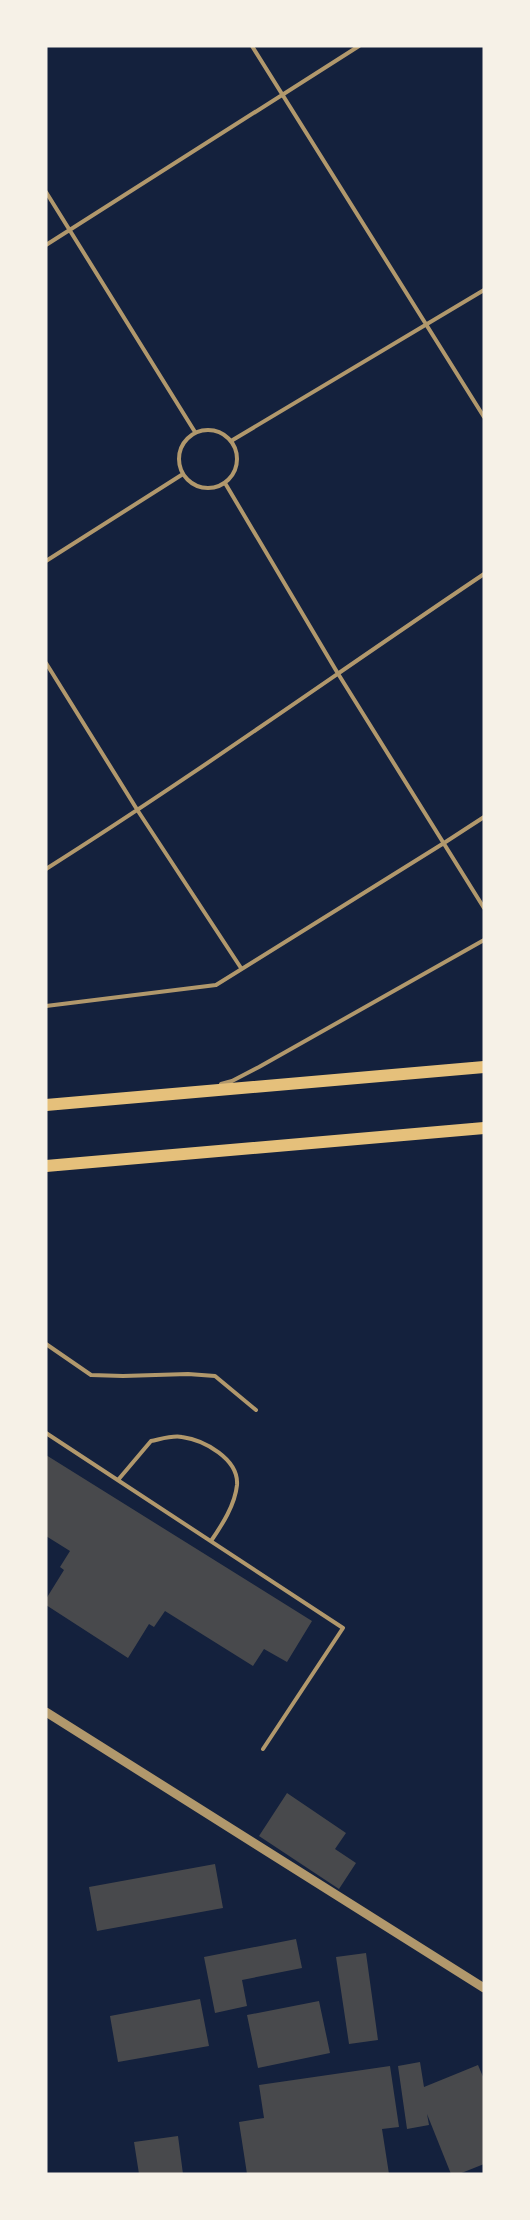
<svg xmlns="http://www.w3.org/2000/svg" width="530" height="2220" viewBox="0 0 530 2220" font-family="Manrope,sans-serif">
<style>
.building{fill:#48494c}
.lines{fill:none;stroke-linecap:round;stroke-linejoin:round}
.service{stroke:#b1986c;stroke-width:4}
.tertiary{stroke:#b1986c;stroke-width:9}
.primary{stroke:#e5c07b;stroke-width:12}
</style>
<rect width="100%" height="100%" fill="#14213d"/>
<path class="building" d="M46,1455l266,166 -25,41 -23,-13 -11,17 -88,-55 -11,16 -5,-3 -21,34 -82,-53v-6l18,-29 -4,-3 10,-16 -24,-15z
M287,1793l59,40 -11,16 21,14 -17,26 -80,-53z
M215,1864l8,44 -126,23 -8,-44z
M296,1939l6,29 -60,12 5,26 -32,7 -11,-56z
M366,1953l12,87 -29,4 -13,-87z
M200,1999l9,47 -91,16 -8,-46z
M319,2001l11,52 -72,15 -11,-53z
M420,2062l4,25 54,-22 6,14v85l-25,10h-8l-24,-60 2,11 -22,4 -9,-63z
M390,2066l9,61 -17,2 7,45h-142l-8,-52 25,-4 -5,-33z
M178,2136l5,38h-44l-5,-32z"/>
<g class="lines">
<path class="service" d="M252,46l232,371
M46,192l149,240
M46,245l313,-199
M179 459a29 29 0 1 1 58 0a29 29 0 1 1-58 0Z
M231,441l253,-151
M225,483l112,189 147,236
M46,561l137,-87
M46,663l92,148 103,157
M46,869c149,-94 292,-197 438,-295
M46,1006l170,-21 228,-142 40,-26
M221,1084l11,-3 27,-14 225,-127
M46,1344l45,31 32,1 65,-2 27,2 41,34
M46,1433l297,195 -80,121
M118,1480l33,-39c10,-2 22,-6 31,-4 22,3 57,22 55,48 -2,20 -15,40 -26,56"/>
<path class="tertiary" d="M46,1712l438,276"/>
<path class="primary" d="M46,1105l438,-38
M46,1166l438,-38"/>
</g>
<rect width="530" height="2220" fill="none" stroke="#f6f1e7" stroke-width="95"/>
</svg>
